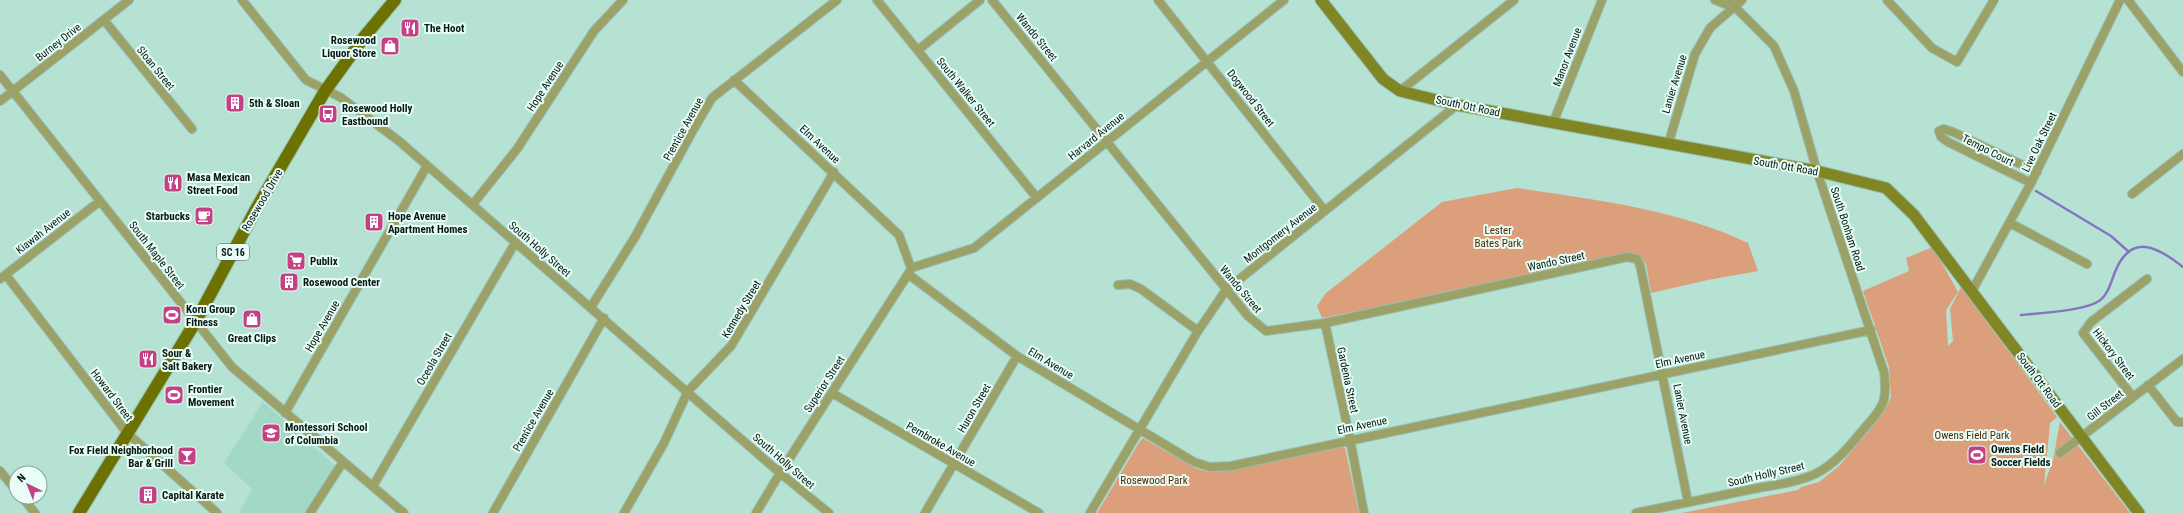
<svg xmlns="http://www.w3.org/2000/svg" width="2183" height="513" viewBox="0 0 2183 513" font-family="'Roboto Condensed',sans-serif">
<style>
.built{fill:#a3d8c6}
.green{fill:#db9f7b}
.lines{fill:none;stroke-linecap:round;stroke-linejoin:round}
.stream{stroke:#8575c0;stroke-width:2.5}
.street-casing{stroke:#96beb0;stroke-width:10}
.secondary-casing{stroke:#96beb0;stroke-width:13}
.primary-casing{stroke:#96beb0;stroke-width:14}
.street{stroke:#9ca168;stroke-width:8}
.secondary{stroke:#818625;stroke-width:11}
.primary{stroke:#6d7100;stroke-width:12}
.labels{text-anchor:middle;stroke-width:4;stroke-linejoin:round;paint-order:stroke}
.shield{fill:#e7fdf5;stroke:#4a5d57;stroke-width:1}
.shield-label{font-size:10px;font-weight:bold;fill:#071813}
.poi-label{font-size:11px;font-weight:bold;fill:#071813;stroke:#e7fdf5;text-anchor:start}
.street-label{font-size:11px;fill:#071813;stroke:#e7fdf5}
.park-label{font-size:11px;fill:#572700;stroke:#e7fdf5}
</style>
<rect width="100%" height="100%" fill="#b5e2d3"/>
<path class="built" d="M263,402l76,67 -27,41 5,3h-78l13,-24 -28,-26z"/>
<path class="green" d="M1517,188c79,12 159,21 231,55l10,28 -50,9 -57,13 -5,-29 -6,-7 -139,25 -179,36 -5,-12 9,-13 116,-91z
M1933,247l25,45 -12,18 2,36 5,-5 -3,-32 11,-22 96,130 -7,6 -6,62 9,-25 7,-38 70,91h-448l116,-23 3,-3 18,-5 20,-16 43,-51 9,-18 -2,-30 -26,-76 46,-20 -3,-13z
M1143,438l52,30 14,4 133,-25 3,1 14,65h-262l43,-72z"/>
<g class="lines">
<path class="stream" d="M2036,191l75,45 18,16
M2021,315c19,-2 63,-4 78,-14 9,-6 12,-19 16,-29 16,-40 43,-25 68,-5"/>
<defs>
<path id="street" d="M242,0l64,80 34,17 59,44 381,332 49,40
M877,0l160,198
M992,0l256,316 18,15 59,-8 302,-66 10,2 3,6 48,237
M1158,0l167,211
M1715,0l18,7
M1887,0l45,48 25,14 37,-62
M2128,0l55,72
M104,20l88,109
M918,50l62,-50
M0,75l232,292 172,146
M734,80l165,155 12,33
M1400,91l114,-91
M0,101l129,-101
M1553,123l49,-123
M1668,145l27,-91 15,-26 32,-28
M2031,183l-83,-41 -7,-5 -2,-6 5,-2 9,3 84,40
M2132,194l51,-40
M473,204l44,-55 77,-118 29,-31
M2010,223l77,41
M911,268l63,-20 310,-248
M908,274l109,82 177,106 16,5 21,-1 640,-136
M6,275l121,158 90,80
M0,279l100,-78
M1118,285l12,-1 11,5 57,42
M1972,291l59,-108 89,-183
M591,307l44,-70 57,-105 20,-34 125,-98
M1325,323l25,116 14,74
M2148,385l29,37h6
M832,393l207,120
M2133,397l-50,-64 8,-11 56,-43
M285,413l142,-247
M2060,453l123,-94
M0,471l16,19
M373,486l142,-243
M22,497l13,16
M310,513l33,-51
M493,513l111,-195
M624,513l40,-70 24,-52 43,-45 103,-174
M756,513l24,-40 130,-202
M925,513l92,-157
M1090,513l108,-182 28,-41 231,-185
M1636,513c39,-8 78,-16 117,-24 20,-4 43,-6 62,-15 19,-9 34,-27 47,-43 20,-23 26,-27 22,-59l-67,-201 -23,-80 -20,-45 -46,-46"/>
<path id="secondary" d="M1321,0l62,79 17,12 57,14 360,66 69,17 28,27 225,298"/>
<path id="primary" d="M79,513l117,-192 60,-112 69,-118 39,-54 31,-37"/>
</defs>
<use href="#street" class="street-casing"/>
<use href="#secondary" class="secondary-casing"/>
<use href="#primary" class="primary-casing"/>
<use href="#street" class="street"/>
<use href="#secondary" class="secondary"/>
<use href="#primary" class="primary"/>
</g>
<defs>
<symbol id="restaurant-square" viewBox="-11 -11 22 22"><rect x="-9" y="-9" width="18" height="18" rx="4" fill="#c54185" stroke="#e7fdf5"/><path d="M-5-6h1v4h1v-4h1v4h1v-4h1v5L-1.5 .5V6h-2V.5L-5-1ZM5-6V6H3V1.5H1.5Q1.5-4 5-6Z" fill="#fff"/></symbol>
<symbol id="shop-square" viewBox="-11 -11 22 22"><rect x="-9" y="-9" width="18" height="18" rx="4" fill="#c54185" stroke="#e7fdf5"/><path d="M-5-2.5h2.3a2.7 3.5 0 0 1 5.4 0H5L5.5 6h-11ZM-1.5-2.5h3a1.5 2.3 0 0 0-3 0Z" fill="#fff"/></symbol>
<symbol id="building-square" viewBox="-11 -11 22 22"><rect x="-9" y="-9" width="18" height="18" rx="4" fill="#c54185" stroke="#e7fdf5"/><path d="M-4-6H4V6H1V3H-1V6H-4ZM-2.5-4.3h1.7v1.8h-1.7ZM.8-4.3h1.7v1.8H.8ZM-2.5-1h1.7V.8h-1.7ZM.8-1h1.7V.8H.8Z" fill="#fff"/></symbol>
<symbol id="bus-square" viewBox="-11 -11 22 22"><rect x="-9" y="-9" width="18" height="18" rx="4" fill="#c54185" stroke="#e7fdf5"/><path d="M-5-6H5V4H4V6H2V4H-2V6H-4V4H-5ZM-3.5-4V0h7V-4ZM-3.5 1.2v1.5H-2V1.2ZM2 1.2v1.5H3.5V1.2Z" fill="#fff"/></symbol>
<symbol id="cafe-square" viewBox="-11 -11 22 22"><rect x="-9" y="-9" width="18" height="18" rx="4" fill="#c54185" stroke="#e7fdf5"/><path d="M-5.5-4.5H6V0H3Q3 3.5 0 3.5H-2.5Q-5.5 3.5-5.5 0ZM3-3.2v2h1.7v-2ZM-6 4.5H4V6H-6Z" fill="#fff"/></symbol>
<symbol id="supermarket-square" viewBox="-11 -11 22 22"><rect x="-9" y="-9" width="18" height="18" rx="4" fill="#c54185" stroke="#e7fdf5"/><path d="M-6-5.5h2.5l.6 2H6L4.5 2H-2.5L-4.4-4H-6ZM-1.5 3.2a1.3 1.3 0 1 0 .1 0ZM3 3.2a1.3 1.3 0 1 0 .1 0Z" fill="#fff"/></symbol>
<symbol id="stadium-square" viewBox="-11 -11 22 22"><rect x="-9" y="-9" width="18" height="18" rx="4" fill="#c54185" stroke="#e7fdf5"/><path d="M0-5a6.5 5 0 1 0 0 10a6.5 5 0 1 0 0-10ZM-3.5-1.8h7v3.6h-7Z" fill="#fff"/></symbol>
<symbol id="school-square" viewBox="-11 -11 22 22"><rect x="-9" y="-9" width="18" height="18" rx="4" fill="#c54185" stroke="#e7fdf5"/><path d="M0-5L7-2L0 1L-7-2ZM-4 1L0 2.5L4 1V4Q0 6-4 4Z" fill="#fff"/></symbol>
<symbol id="bar-square" viewBox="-11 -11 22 22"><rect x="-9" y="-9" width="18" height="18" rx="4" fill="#c54185" stroke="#e7fdf5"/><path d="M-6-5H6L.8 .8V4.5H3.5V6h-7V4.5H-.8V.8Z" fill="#fff"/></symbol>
</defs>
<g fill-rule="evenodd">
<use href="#restaurant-square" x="399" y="17" width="22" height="22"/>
<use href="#shop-square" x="379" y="35" width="22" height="22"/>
<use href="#building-square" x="224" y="92" width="22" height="22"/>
<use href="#bus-square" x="317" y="103" width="22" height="22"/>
<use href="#restaurant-square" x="162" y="172" width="22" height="22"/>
<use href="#cafe-square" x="193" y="205" width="22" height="22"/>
<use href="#building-square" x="363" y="211" width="22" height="22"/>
<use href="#supermarket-square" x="285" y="250" width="22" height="22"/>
<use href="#building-square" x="278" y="271" width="22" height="22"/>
<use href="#stadium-square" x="161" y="304" width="22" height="22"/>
<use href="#shop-square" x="241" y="308" width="22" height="22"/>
<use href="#restaurant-square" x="137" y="348" width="22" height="22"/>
<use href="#stadium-square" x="163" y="384" width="22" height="22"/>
<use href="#school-square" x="260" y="422" width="22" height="22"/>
<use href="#stadium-square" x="1966" y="444" width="22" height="22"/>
<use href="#bar-square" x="176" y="445" width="22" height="22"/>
<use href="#building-square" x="137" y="484" width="22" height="22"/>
</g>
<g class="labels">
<rect class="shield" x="217" y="244" width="32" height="16" rx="3"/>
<g class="shield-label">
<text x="233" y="256">SC 16</text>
</g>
<g class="poi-label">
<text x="424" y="32">The Hoot</text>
<text x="376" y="44" text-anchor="end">Rosewood<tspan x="376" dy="13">Liquor Store</tspan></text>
<text x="249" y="107">5th &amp; Sloan</text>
<text x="342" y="112">Rosewood Holly<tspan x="342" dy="13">Eastbound</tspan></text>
<text x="187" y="181">Masa Mexican<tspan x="187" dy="13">Street Food</tspan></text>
<text x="190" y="220" text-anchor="end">Starbucks</text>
<text x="388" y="220">Hope Avenue<tspan x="388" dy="13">Apartment Homes</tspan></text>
<text x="310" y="265">Publix</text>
<text x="303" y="286">Rosewood Center</text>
<text x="186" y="313">Koru Group<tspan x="186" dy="13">Fitness</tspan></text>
<text x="252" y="342" text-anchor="middle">Great Clips</text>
<text x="162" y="357">Sour &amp;<tspan x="162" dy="13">Salt Bakery</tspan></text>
<text x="188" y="393">Frontier<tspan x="188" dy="13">Movement</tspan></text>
<text x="285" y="431">Montessori School<tspan x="285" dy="13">of Columbia</tspan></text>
<text x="1991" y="453">Owens Field<tspan x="1991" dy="13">Soccer Fields</tspan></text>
<text x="173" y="454" text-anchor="end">Fox Field Neighborhood<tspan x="173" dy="13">Bar &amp; Grill</tspan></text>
<text x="162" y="499">Capital Karate</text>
</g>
<g class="street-label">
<text transform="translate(1037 37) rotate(51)" y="4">Wando Street</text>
<text transform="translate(58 42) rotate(-38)" y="4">Burney Drive</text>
<text transform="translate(1567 57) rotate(-69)" y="4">Manor Avenue</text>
<text transform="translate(156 68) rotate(51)" y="4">Sloan Street</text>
<text transform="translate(1674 84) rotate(-73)" y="4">Lanier Avenue</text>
<text transform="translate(545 86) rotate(-57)" y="4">Hope Avenue</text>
<text transform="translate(966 92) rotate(51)" y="4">South Walker Street</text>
<text transform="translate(1251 98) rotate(52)" y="4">Dogwood Street</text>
<text transform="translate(1468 106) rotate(12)" y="4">South Ott Road</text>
<text transform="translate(683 129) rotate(-61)" y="4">Prentice Avenue</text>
<text transform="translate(1096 136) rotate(-39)" y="4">Harvard Avenue</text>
<text transform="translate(2039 142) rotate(-64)" y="4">Live Oak Street</text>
<text transform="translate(820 144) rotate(43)" y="4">Elm Avenue</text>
<text transform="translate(1988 150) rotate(27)" y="4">Tempo Court</text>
<text transform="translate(1786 166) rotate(10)" y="4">South Ott Road</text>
<text transform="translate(262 200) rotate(-60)" y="4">Rosewood Drive</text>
<text transform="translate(1848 229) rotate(72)" y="4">South Bonham Road</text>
<text transform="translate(43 231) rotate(-38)" y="4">Kiawah Avenue</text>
<text transform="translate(1280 233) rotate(-38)" y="4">Montgomery Avenue</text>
<text transform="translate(540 249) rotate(41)" y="4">South Holly Street</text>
<text transform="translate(157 255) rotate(52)" y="4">South Maple Street</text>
<text transform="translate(1556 261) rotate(-12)" y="4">Wando Street</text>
<text transform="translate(1241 289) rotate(50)" y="4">Wando Street</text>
<text transform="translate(741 309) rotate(-59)" y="4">Kennedy Street</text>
<text transform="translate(322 326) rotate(-60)" y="4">Hope Avenue</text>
<text transform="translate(2114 354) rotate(53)" y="4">Hickory Street</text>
<text transform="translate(434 359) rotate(-60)" y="4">Oceola Street</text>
<text transform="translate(1680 359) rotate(-12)" y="4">Elm Avenue</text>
<text transform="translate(1051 363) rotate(31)" y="4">Elm Avenue</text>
<text transform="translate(1348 380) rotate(78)" y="4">Gardenia Street</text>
<text transform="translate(2039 380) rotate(53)" y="4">South Ott Road</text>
<text transform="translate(824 384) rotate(-57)" y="4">Superior Street</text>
<text transform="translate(112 395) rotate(53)" y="4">Howard Street</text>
<text transform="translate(2105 405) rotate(-38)" y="4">Gill Street</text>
<text transform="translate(974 408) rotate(-60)" y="4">Huron Street</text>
<text transform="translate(1683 414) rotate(79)" y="4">Lanier Avenue</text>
<text transform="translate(533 420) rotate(-60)" y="4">Prentice Avenue</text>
<text transform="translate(1362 425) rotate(-12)" y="4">Elm Avenue</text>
<text transform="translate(941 444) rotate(30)" y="4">Pembroke Avenue</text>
<text transform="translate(784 461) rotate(41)" y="4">South Holly Street</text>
<text transform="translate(1766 474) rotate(-13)" y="4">South Holly Street</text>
</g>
<g class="park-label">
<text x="1498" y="234">Lester<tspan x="1498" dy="13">Bates Park</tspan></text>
<text x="1972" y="439">Owens Field Park</text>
<text x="1154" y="484">Rosewood Park</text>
</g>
</g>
<g transform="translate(28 485) rotate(317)"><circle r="19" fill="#e7fdf5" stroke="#8da19b"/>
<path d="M0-3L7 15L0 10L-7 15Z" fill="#c54185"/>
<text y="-6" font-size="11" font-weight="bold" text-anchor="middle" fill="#071813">N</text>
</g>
</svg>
